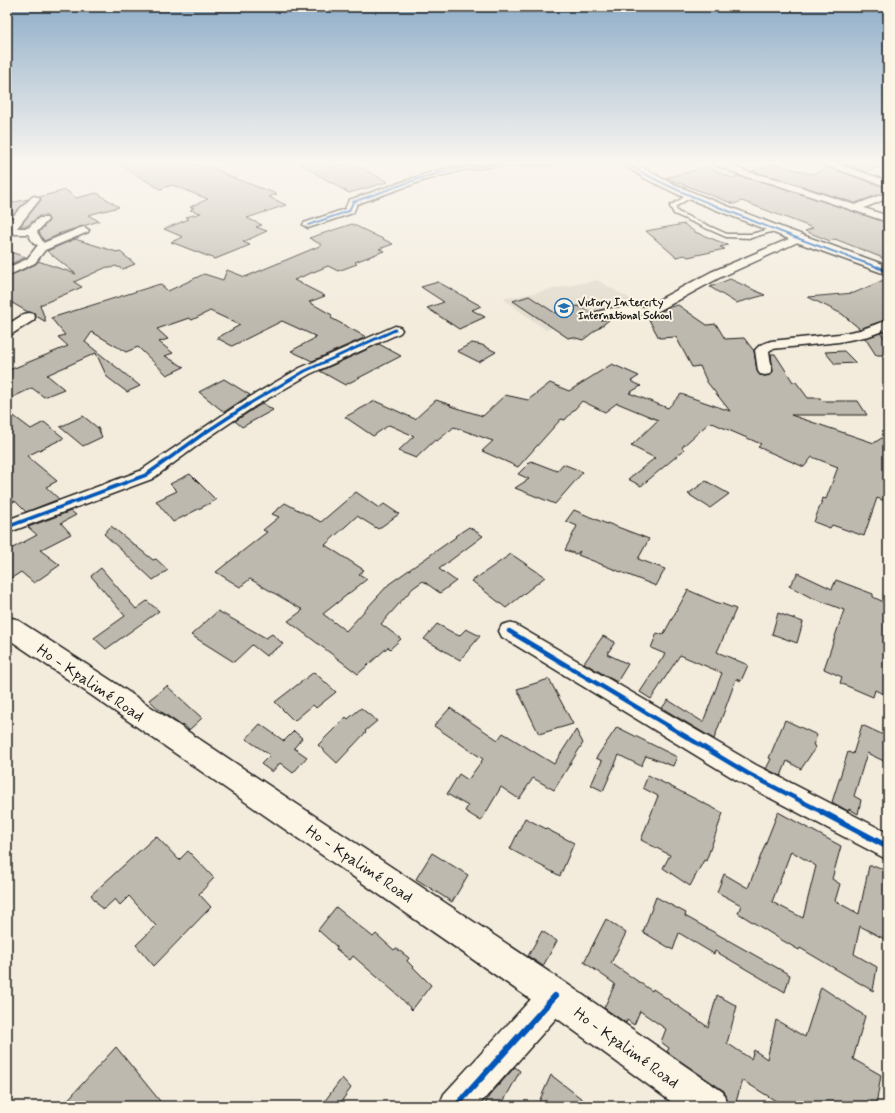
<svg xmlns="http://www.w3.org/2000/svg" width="895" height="1113" viewBox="0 0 895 1113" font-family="Mynerve,sans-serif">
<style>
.built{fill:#e3ddcf}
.building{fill:#beb9ae;stroke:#1c1c1c;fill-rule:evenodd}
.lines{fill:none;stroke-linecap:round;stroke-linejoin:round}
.lane-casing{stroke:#1c1c1c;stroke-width:3}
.street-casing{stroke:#1c1c1c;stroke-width:3}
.secondary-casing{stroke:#1c1c1c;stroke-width:3}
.lane{fill:#fcf5e5;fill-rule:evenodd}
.street{fill:#fcf5e5;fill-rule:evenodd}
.secondary{fill:#fcf5e5;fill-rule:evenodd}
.cycleway-far4-casing{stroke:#fcf5e5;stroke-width:3.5}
.cycleway-far3-casing{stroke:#fcf5e5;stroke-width:4.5}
.cycleway-far2-casing{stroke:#fcf5e5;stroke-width:6}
.cycleway-far1-casing{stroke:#fcf5e5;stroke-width:7}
.cycleway-casing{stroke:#fcf5e5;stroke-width:8}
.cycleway-far4{stroke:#0057b8;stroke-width:2}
.cycleway-far3{stroke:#0057b8;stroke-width:3}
.cycleway-far2{stroke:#0057b8;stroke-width:3.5}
.cycleway-far1{stroke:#0057b8;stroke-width:4.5}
.cycleway{stroke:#0057b8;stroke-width:6}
.labels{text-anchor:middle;stroke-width:4;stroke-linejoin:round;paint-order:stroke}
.far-poi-label{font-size:11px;font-weight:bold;fill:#1c1c1c;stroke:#fcf5e5;text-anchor:start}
.near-street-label{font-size:16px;fill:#1c1c1c;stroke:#fcf5e5}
</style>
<rect width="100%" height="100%" fill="#f3ecdd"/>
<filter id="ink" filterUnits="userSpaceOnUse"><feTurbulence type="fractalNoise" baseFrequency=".025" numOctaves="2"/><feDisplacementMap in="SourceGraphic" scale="8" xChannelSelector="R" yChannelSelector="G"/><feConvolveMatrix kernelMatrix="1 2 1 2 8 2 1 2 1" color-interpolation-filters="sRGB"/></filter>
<g filter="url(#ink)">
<path class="built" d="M597,280l37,21 -88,29 -43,-31z"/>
<path class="building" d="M115,162h76l11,6 8,-2 21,11 46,17 -8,3 17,8 -39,13 15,7 -6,2 11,4 -24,11 7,3 -35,14 -44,-17 12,-5 -19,-8 25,-10 -3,-2 15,-4 -11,-3 4,-2 -4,-1 18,-8 -36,-14 -12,4z
M297,162h28l8,5 19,-4 36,19 -39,11z
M843,162h45v1l-22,9 -25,-9z
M775,164l36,10 18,-6 59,20v3l-33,12 -78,-25 -25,-7z
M706,167l26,11 6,-2 33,8 117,39v37l-53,-21 -5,2 -25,-10 8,-3 -71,-27 -8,3 -68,-26z
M66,190l10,8 21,-5 22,14 -31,8 11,6 -41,13h2l-16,7 -5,-9 10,-11 -2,-5h-8l-12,10h-7l21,-26 -2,-3z
M28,199l-19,20 -2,-2v-13z
M352,224l41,20 -14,5 5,2 -29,11 2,2 -19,7 -10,-5 -34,14 31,16 -16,6 23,13 -1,3 35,19 -54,24 -21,-10 26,-14 -35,-16 -50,25 -15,-8 23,-13 -30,-14 -18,9 -3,-2 -32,11 11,10 -9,3 14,11 -8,3 19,11 -17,8 -29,-28 -12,5 -34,-20 -7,10 55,44 -13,6 -20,-15 -11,-24 -49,22 17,14 -20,8 -12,-9 -25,12v-29l61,-25 -10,-9 7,-2 -14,-17 109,-34 8,7 36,-17 19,6 4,-10 18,7 77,-32 -13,-7z
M684,224l11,8 33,13 -8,2 5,2 -37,8 -3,-2 -9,2 -30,-26z
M75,239l42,13 2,-1 16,13 -12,5 -8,-3 -4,2 -4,-1 -33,15 8,5 -42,18 6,17 -10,-6 -2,-3 -6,-1 -21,-12v-23l29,-13 2,-3 38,13 -29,-23z
M7,251l19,6 -19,9z
M888,278v41l-28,10 -18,-15 -34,-17 46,-4z
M730,279l35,16 -29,8 -26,-16z
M438,282l43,24 -9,4 13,7 -26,12 -32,-21 17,-6 -23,-15z
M529,296l26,17 23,-7 16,7 2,6 13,1 -26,20 -11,-3 -4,1 -55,-37z
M678,305l29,20 9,-1 9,15 19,-1 10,13 3,20 3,4 5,1 6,-1 2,-4 -2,-17h4l18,28h3l12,16h12l3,3h35l9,14h-76l83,28 14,-9v68l-11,-4 -13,38 -32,-11 -2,3 -16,-6 9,-24 3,1 12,-32 -26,-10 -8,10 -46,-20 3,-3 -51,-22 -28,25 2,3 -43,36 -13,-7 27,-21 -24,-12 27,-26 -41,-17 -12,9 -23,-11 -17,19 -4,-1 -43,48 -36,-16 11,-10 -39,-14 -17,14 -2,-1 -19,18 -18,-7 16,-15 -25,-11 -16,11 -28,-19 30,-16 40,18 21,-19 15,5 -1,1 33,10 22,-21 23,5 22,-17 19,8 43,-27 27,12 -8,5 10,5 -12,7 39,15 13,-14 49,17 -23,-29 -7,-16 -8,1 -16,-30 -17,1 -12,-22 7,-1 16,-8z
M880,333l8,7v15h-12l-11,-17z
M472,343l10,2 14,7 -17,10 -22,-11z
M379,344l22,12 -56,29 -25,-14z
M844,351l12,12 -21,1 -10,-12z
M224,379l26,16 -26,17 -25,-20z
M263,403l10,7 -31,17 -7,-6z
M7,411l24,18 13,-7 20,16 -37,18 30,25 -11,6 13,12 -33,13 -11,-11 -8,4z
M83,416l15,12 4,9 -19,9 -23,-19z
M531,461l26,10 6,-7 20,8 -28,32 -40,-16 14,-9 -11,-5z
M190,474l26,26 -43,22 -17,-21 21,-10 -7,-7z
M706,481l23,13 -19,14 -22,-14z
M356,492l23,16 5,-4 15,10 -21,15 -21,-13 -32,29 39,25 -5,4 8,5 -44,35 23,17 43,-47 67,-47 -1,-1 14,-9 14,9 -44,33 17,12 -16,12 -17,-12 -10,7 -32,36 20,15 -11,10 -2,-2 -30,27 -70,-53 15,-11 -53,-31 -10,8 -24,-15 51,-40 -4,-2 16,-13 -7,-3 13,-11 36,19z
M574,510l33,14v-1l42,16 -11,20 27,10 -9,17 -78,-31 2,-4 -4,3 -11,-4 12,-24 -11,-5z
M71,511l5,4 -15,8 10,11 -31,16 20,15 -26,18 -13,-11 -14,9v-30l30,-16 -9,-8z
M111,526l42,34 3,-1 12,11 -15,10 -49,-46z
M511,554l34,23 -39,31 -34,-27z
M101,568l35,41 11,-8 12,10 -53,38 -12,-11 31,-22 -34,-40z
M798,573l34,16 4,-9 37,14v3l15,7v79l-3,12 -10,-5 -2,7 -33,-14 2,-6 -18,-8 20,-59 -34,-13 -21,-11z
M688,590l32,14v-1l16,6 -19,43 31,13 -7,16 -5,-2 -22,60 -52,-31 6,-8 35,22 19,-49 -42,-18 -29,44 -11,-7 25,-38 -14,-6 6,-15 6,2z
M218,611l48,27 6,-4 11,10 -17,12 -14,-11 -18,17 -43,-27z
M778,613l25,9 -6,21 -25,-9z
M437,624l22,12 7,-7 14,7 -20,24 -36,-21z
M603,636l12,6 -8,12 21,10 -11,18 -33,-19z
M314,672l22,20 -20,16 -3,-3 -19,16 -19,-19z
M549,679l24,45 -34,10 -22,-45z
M167,686l35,32 -13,12 -6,-5 -1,1 -20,-14 -13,-12z
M361,708l16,13 -12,10 1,1 -29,31 -19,-18 28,-28 2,2z
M450,708l48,32 5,-7 51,31 22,-34 7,13 -29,47 -21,-12 -14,21 -18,-12 -20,34 -16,-10 3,-5 -21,-12 12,-20 9,6 15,-21 -49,-33z
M785,720l32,15 -4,10 3,2 -15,22 -14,-8 -6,15 -15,-7 5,-10 -2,-1z
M260,724l24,17 10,-10 8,7 -8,10 13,9 -14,16 -13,-10 -8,9 -11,-8 9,-9 -24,-16z
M862,725l26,12v26l-21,-10 -13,43 7,4 -3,14 -9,-5 -1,2 -16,-9 16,-50 5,2z
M617,727l60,30 -4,9 -27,-10 -5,10 -22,-11 -16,36 -12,-6 11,-24 -6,-3z
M648,775l75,38 -17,48 -2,-1 -14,26 -27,-18 7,-13 -29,-15 17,-44 -15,-8z
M778,812l63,34 -9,33 8,5 -5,17 24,13 10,-48h7l12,6v69l-28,-15 -6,28 23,13 -4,24 -73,-43 -1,2 -19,-11 -42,-26 3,-8 -24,-13 7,-18 24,14zM791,851l25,15 -13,52 -31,-16z
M525,818l49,25 -14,33 -50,-27z
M156,836l23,24 9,-9 26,27 -15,16 12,13 -57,59 -18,-21 20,-19 -27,-30 -9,9 -5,-6 -12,11 -12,-15z
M432,853l36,22 -16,27 -36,-23z
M656,897l30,16 -1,3 105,59 -5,17 -70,-41 -1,3 -35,-21 -6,17 -30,-18z
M336,907l37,30 3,-3 18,16 2,-2 13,10 -2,3 24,24 -19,25 -12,-13 -47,-41 -3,4 -14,-11 1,-2 -19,-17z
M606,919l20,14 -15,30 41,28 1,-2 55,38 9,-32 20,11 -10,37 24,16 3,-9 13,9 9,-39 29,17 16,-50 44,29 -12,43 28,16 -5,31h-92l-42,-26 -7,26 -6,-2 -5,-13 -57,-39 2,-4 -8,-6 5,-13 -26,-18 -6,14 -7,-5 -1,3 -22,-15 11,-24 -31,-22z
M542,931l15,10 -14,25 -15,-10z
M116,1047l48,59h-102z
M515,1067l5,4 -19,35h-17l5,-10z
M551,1075l40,31h-54z
M342,1078l9,10 -13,18h-17z"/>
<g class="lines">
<defs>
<path id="lane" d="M693,195l2,2 -7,2 -13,8 3,5 49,22h24l23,-6 3,2 -26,8 -25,-1 -52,-23 -4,-8 14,-9z"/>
<path id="street" d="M476,162h79l-4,3 -55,1 -33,4 -38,10 -68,24 -4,9 -45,15 -5,-3 1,-2 41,-14 4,-9 83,-28z
M709,162h14l25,10 29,7 78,26 33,-13v6l-24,10 24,8v6l-117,-39 -29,-7z
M817,162h15l56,19v6z
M35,196l5,3 -23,29h11l11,-10h8l1,2 -11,12 6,10v1l37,-15 4,-1 5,3 -1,2 -43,18 -10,13 -28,13v-8l20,-9 11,-14 -4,-1 -6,-10h-13l-8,-3c0,-13 17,-25 25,-34z
M796,236l5,3 -1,2 -81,37 -66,36 -40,2 -12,3 -5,-1 -1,-3 1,-3 17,-4 32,-1 66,-35z
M29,313l5,1 1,3 -1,3 -22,14 -5,1v-10l17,-11z
M888,320v9l-19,7 -30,6 -67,7 -3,2 3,20 -2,3 -5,1 -5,-1 -2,-3 -3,-21 5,-5 11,-4 68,-7 21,-4z
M395,326l5,1 2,3 -2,3 -90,41 -55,32 -46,31 -57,42 -145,54v-13l133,-49 105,-71 55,-32z
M509,623l7,2 240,140 132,68v27l-150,-79 -236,-144 -3,-6 3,-6z
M555,981l11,4 4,11 -4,11 -88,99h-39l5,-12 100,-109z"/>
<path id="secondary" d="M620,162h13l30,17 36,16 87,34 102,37v9l-89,-32 -120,-48 -35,-17z
M7,617l9,2 93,60 458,305 156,108 5,14h-51l-134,-98 -452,-313 -84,-57z"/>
</defs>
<use href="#lane" class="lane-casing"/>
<use href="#street" class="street-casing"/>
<use href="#secondary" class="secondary-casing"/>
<use href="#lane" class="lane"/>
<use href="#street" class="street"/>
<use href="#secondary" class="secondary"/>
<defs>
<path id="cycleway-far4" d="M625,162c32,21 67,34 101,48 51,21 102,40 154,58
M308,225l41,-14 4,-9 68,-24 42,-11 33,-3 55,-2"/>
<path id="cycleway-far3" d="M877,267l11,4
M247,405l58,-34 90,-41"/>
<path id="cycleway-far2" d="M7,527l139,-52 57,-41 46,-30"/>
<path id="cycleway-far1" d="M509,631l238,142 77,40"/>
<path id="cycleway" d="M822,812l66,35
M456,1106l99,-110"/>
</defs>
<use href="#cycleway-far4" class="cycleway-far4-casing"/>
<use href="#cycleway-far3" class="cycleway-far3-casing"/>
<use href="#cycleway-far2" class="cycleway-far2-casing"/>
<use href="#cycleway-far1" class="cycleway-far1-casing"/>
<use href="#cycleway" class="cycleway-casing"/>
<use href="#cycleway-far4" class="cycleway-far4"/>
<use href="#cycleway-far3" class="cycleway-far3"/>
<use href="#cycleway-far2" class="cycleway-far2"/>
<use href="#cycleway-far1" class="cycleway-far1"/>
<use href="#cycleway" class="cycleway"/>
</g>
</g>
<linearGradient id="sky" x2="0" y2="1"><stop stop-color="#8faec9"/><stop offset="0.51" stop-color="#faf6f0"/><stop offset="1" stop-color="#faf6f0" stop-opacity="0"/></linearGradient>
<rect width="895" height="318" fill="url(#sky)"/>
<defs>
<symbol id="school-ring" viewBox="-11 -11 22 22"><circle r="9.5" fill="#fcf5e5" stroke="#1f6fb2" stroke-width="1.5"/><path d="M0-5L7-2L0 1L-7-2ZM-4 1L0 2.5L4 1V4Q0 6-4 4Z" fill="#1f6fb2"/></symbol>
</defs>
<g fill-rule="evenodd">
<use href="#school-ring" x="553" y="297" width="22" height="22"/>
</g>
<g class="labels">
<g class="far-poi-label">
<text x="578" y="306">Victory Intercity<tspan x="578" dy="13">International School</tspan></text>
</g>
<g class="near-street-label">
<text transform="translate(91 682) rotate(34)" y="6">Ho - Kpalimé Road</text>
<text transform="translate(360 863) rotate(34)" y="6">Ho - Kpalimé Road</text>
<text transform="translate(627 1047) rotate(36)" y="6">Ho - Kpalimé Road</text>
</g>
</g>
<rect width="895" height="1113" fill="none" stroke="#fcf5e5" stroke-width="24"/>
<rect x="12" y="12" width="871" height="1089" fill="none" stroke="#1c1c1c" stroke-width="1.5" filter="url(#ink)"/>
</svg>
